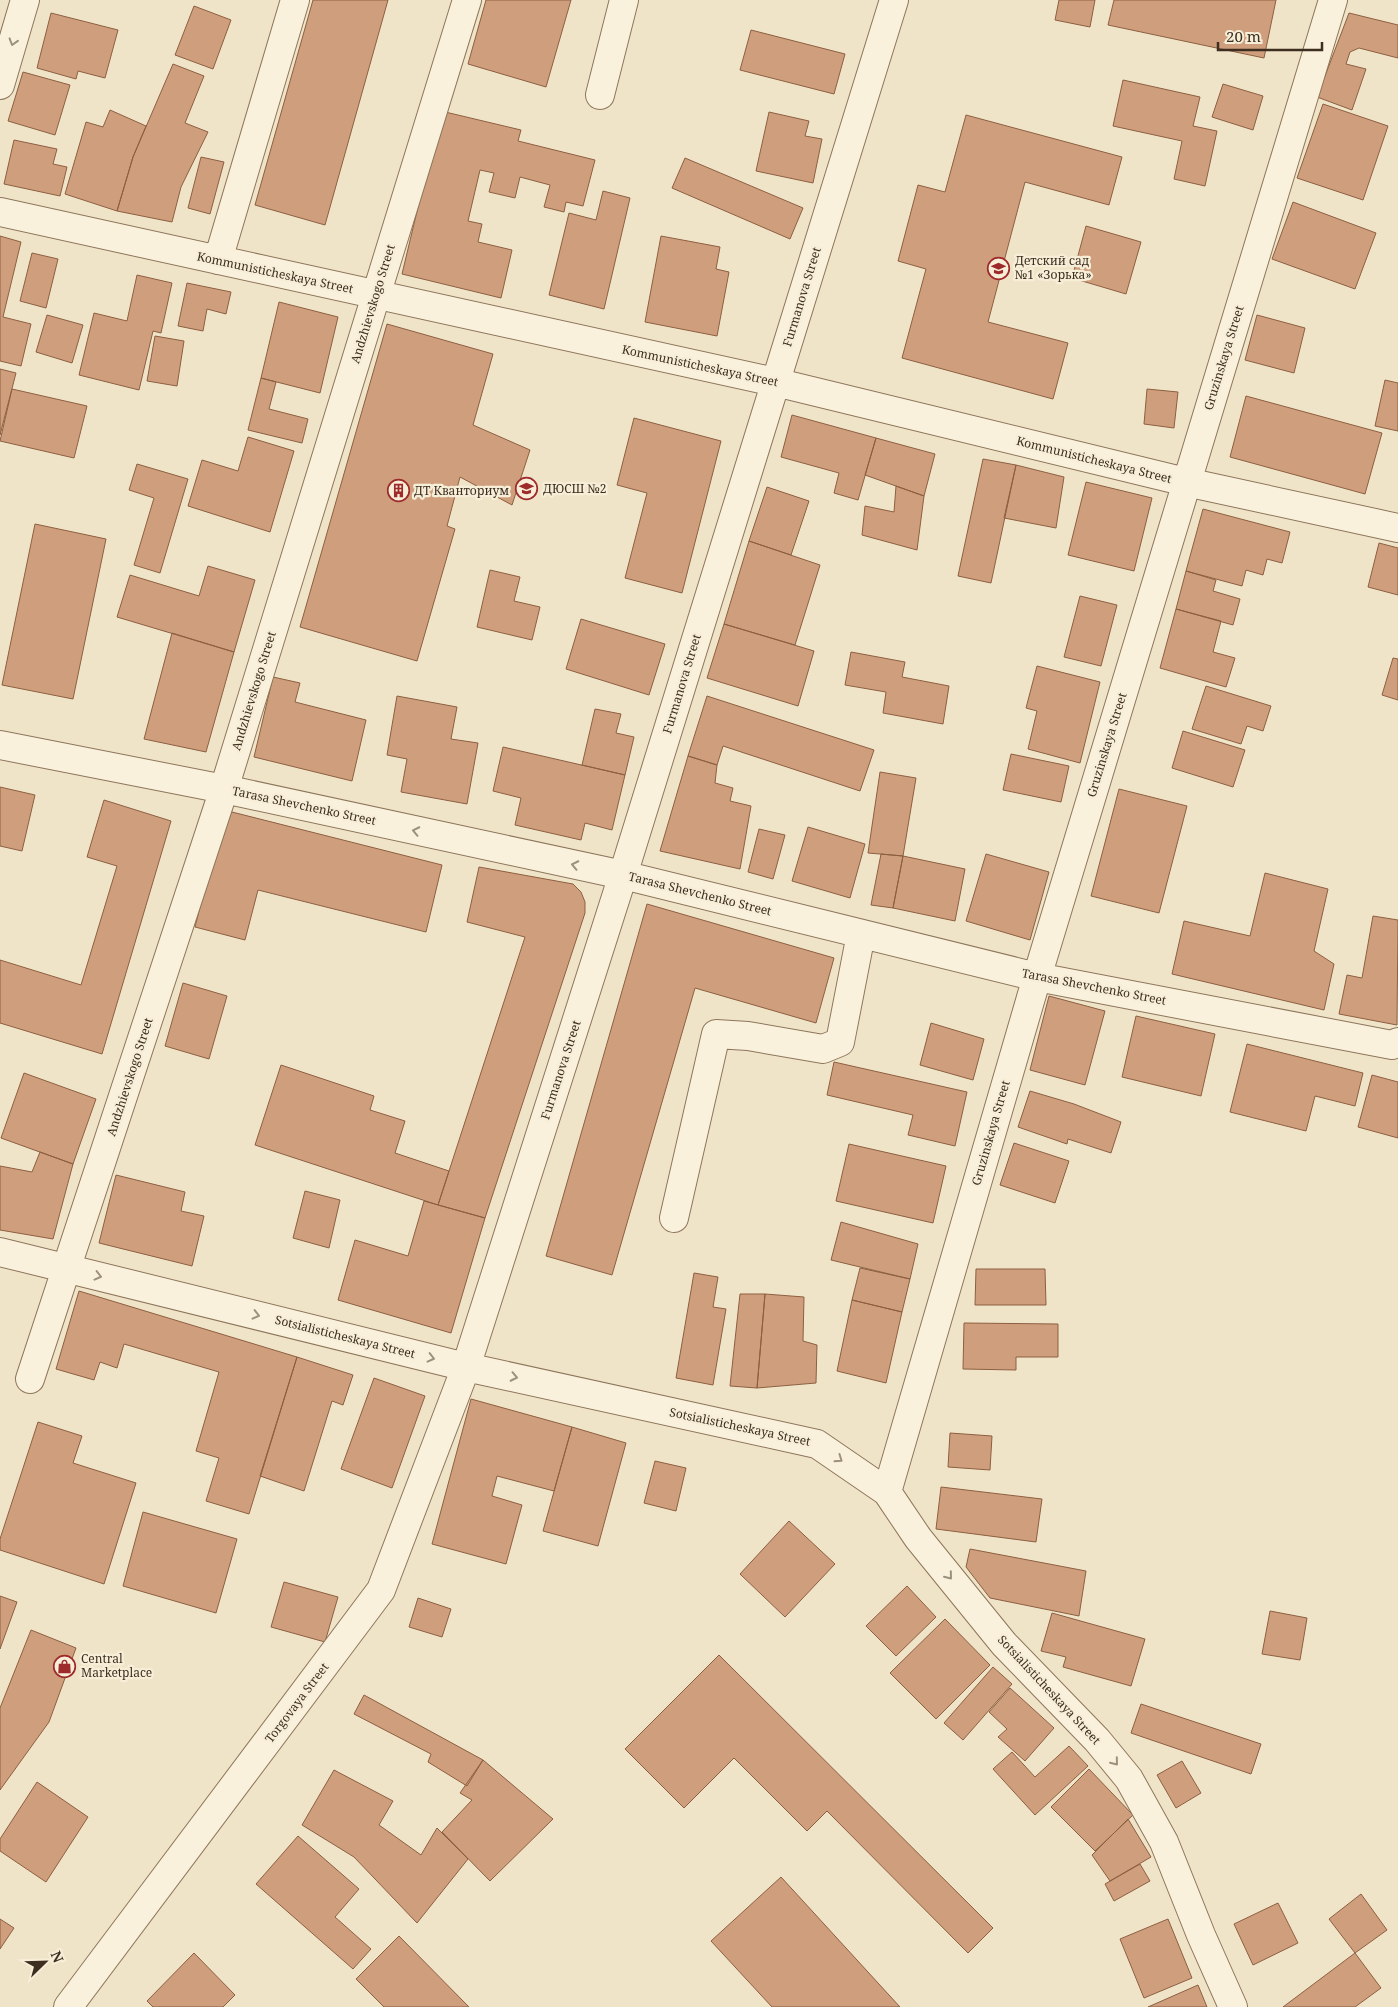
<svg xmlns="http://www.w3.org/2000/svg" width="1398" height="2007" viewBox="0 0 1398 2007" font-family="'Noto Serif',serif">
<style>
.building{fill:#cf9f7d;stroke:#8d5f41}
.lines{fill:none;stroke-linecap:round;stroke-linejoin:round}
.minor-casing{stroke:#8d765c;stroke-width:30}
.minor{stroke:#faf1dc;stroke-width:28}
.oneway{stroke:#9c907e}
.labels{text-anchor:middle;stroke-width:4.5;stroke-linejoin:round;paint-order:stroke}
.poi-label{font-size:12px;fill:#3d2e20;stroke:#f7eed8;text-anchor:start}
.street-label{font-size:12px;fill:#3d2e20;stroke:#f7eed8}
</style>
<rect width="100%" height="100%" fill="#f0e4c8"/>
<path class="building" d="M313,0h75l-63,225 -70,-20z
M486,0h85l-25,87 -78,-23z
M1059,0h36l-5,27 -35,-7z
M1114,0h162l-12,58 -156,-33z
M194,6l37,14 -18,49 -38,-14z
M51,13l67,17 -13,48 -27,-7 -2,8 -39,-11z
M1349,13l49,12v33l-39,-10 -9,4 -4,12 20,5 -14,41 -35,-13z
M751,30l94,24 -11,40 -94,-24z
M173,64l31,12 -19,47 23,9 -27,55 -9,35 -55,-11 16,-54z
M23,72l47,13 -15,50 -47,-14z
M1123,80l77,17 -7,29 24,5 -12,55 -31,-7 8,-38 -69,-15z
M1223,84l40,12 -10,34 -41,-13z
M1323,104l65,22 -25,74 -66,-22z
M110,110l36,16 -13,31 -16,54 -52,-17 21,-72 17,5z
M441,111l80,19 -3,11 77,19 -12,46 -17,-4 -2,10 -20,-5 6,-22 -30,-8 -5,21 -26,-6 5,-19 -14,-3 -12,51 14,3 -4,18 34,8 -11,48 -99,-24z
M769,112l40,9 -4,15 17,3 -9,44 -57,-12z
M966,115l156,42 -13,48 -84,-23 -37,140 80,21 -15,56 -151,-41 24,-89 -28,-8 20,-76 27,7z
M14,140l43,9 -4,15 14,3 -7,29 -56,-12z
M201,157l23,5 -14,52 -22,-6z
M685,158l118,50 -13,31 -118,-51z
M603,191l27,7 -26,111 -55,-14 20,-82 27,7z
M1293,202l83,31 -21,56 -83,-30z
M1086,226l55,16 -15,52 -54,-16z
M0,236l21,6 -18,75 28,7 -10,42 -21,-5z
M661,236l59,11 -4,22 13,3 -12,64 -72,-14z
M32,253l26,6 -12,49 -26,-7z
M137,275l35,8 -11,50 -8,-2 -14,59 -60,-15 15,-62 33,8z
M187,283l44,9 -5,22 -19,-5 -4,22 -25,-5z
M279,302l59,15 -18,76 -59,-15z
M47,315l36,10 -11,38 -36,-11z
M1257,315l48,13 -11,45 -49,-13z
M387,324l106,30 -20,71 57,25 -18,55 -52,-28 -13,49 8,3 -38,132 -117,-34z
M155,336l29,5 -7,45 -30,-5z
M0,369l16,4 -16,62z
M261,378l15,4 -7,27 39,10 -6,24 -54,-13z
M1385,380l13,3v48l-23,-5z
M12,389l75,17 -13,52 -74,-17z
M1147,389l31,3 -4,36 -30,-4z
M1246,396l136,37 -17,61 -135,-37z
M792,415l84,23 -18,62 -24,-7 5,-20 -58,-16z
M634,418l87,23 -39,152 -57,-15 22,-85 -30,-8z
M248,437l46,14 -24,81 -82,-26 14,-46 36,11z
M876,438l59,16 -11,42 -59,-21z
M983,459l33,6 -25,118 -33,-7z
M137,464l51,15 -28,94 -26,-8 20,-67 -25,-8z
M1016,465l48,12 -8,51 -52,-10z
M1086,482l66,16 -18,73 -66,-16z
M896,486l28,10 -7,54 -55,-15 3,-29 29,6z
M767,487l42,14 -18,54 -42,-14z
M1203,509l87,23 -8,31 -15,-4 -4,16 -17,-5 -4,16 -56,-15z
M35,524l71,15 -33,160 -71,-14z
M749,541l71,24 -25,80 -71,-21z
M1379,543l19,5v47l-30,-8z
M208,566l47,14 -21,72 -117,-35 13,-42 69,21z
M490,570l30,7 -6,24 26,6 -8,33 -55,-13z
M1186,571l30,9 -3,11 27,8 -7,26 -57,-16z
M1080,596l37,9 -16,61 -37,-9z
M1176,609l45,12 -8,31 22,6 -9,29 -66,-19z
M581,619l84,25 -16,51 -83,-26z
M724,624l90,27 -16,55 -91,-28z
M172,633l62,19 -28,100 -62,-13z
M851,652l54,10 -3,15 47,9 -6,38 -60,-11 3,-21 -41,-7z
M1393,658l5,1v41l-16,-5z
M1037,666l63,16 -20,81 -52,-14 9,-38 -11,-3z
M273,677l27,6 -5,19 71,18 -14,61 -98,-24z
M1206,686l65,20 -8,25 -16,-5 -6,18 -49,-15z
M397,696l60,11 -6,32 27,4 -11,61 -66,-12 6,-33 -20,-4z
M707,696l167,54 -14,41 -137,-45 -6,19 -29,-9z
M595,709l26,5 -5,19 18,4 -9,38 -43,-10z
M1183,731l62,19 -12,37 -61,-19z
M503,747l122,28 -13,55 -27,-7 -4,17 -66,-15 6,-27 -28,-7z
M1011,754l58,12 -8,36 -58,-12z
M688,756l29,9 -2,18 18,5 -3,13 21,5 -11,63 -80,-18z
M880,772l36,6 -13,78 -35,-3z
M0,787l35,8 -13,56 -22,-5z
M1119,789l68,17 -28,107 -68,-17z
M104,800l67,21 -69,233 -102,-31v-63l81,25 36,-119 -30,-9z
M224,810l218,55 -16,67 -168,-42 -13,50 -50,-13z
M808,827l57,17 -15,54 -58,-17z
M759,829l26,6 -12,44 -25,-7z
M881,854l22,2 -10,52 -22,-3z
M986,854l63,18 -19,68 -64,-19z
M903,856l62,13 -10,52 -62,-13z
M479,867l94,17 8,8 4,10v11l-100,305 -47,-13 87,-268 -58,-15z
M1265,873l63,16 -14,62 20,13 -10,46 -152,-36 12,-53 66,15z
M647,904l187,54 -18,65 -121,-35 -83,287 -66,-19z
M1373,916l25,4 -1,105 -58,-11 8,-39 15,3z
M183,983l44,13 -18,63 -44,-13z
M1049,996l56,15 -20,74 -55,-15z
M1136,1016l79,18 -14,62 -79,-19z
M931,1023l53,16 -11,41 -53,-15z
M1247,1044l116,29 -8,33 -40,-10 -9,35 -76,-19z
M834,1062l133,30 -12,54 -47,-11 5,-20 -86,-20z
M281,1065l93,31 -4,14 35,11 -10,32 54,18 -11,34 -183,-60z
M24,1073l72,26 -23,65 -72,-26z
M1372,1075l26,7v56l-40,-11z
M1030,1091l44,13 47,18 -10,31 -43,-14 -1,5 -49,-17z
M1014,1143l55,18 -14,42 -55,-18z
M849,1144l97,22 -13,57 -97,-22z
M40,1152l33,12 -20,75 -53,-9v-64l32,6z
M116,1175l69,17 -4,19 23,5 -12,50 -93,-23z
M305,1191l35,9 -11,48 -36,-10z
M424,1201l61,17 -34,115 -113,-33 17,-60 53,16z
M841,1222l77,22 -8,35 -79,-19z
M860,1268l50,11 -8,33 -50,-12z
M976,1269h69l1,36h-71z
M694,1273l24,4 -5,30 13,2 -13,76 -37,-7z
M79,1291l218,66 -48,157 -43,-13 13,-43 -23,-7 23,-79 -95,-28 -7,24 -17,-6 -6,18 -38,-11z
M740,1294h25l-8,94 -27,-2z
M765,1294l39,3 -1,44 14,4 -1,38 -59,5z
M852,1300l50,12 -16,71 -49,-12z
M964,1323l94,1v33h-42v13l-53,-1z
M297,1357l56,18 -10,30 -11,-4 -28,90 -44,-15z
M374,1378l51,18 -33,92 -51,-19z
M471,1399l101,28 -18,64 -57,-15 -5,20 30,9 -16,59 -74,-20z
M38,1422l44,14 -9,27 63,20 -32,101 -104,-34v-11z
M572,1427l54,16 -28,103 -55,-15z
M950,1433l42,3 -2,34 -42,-3z
M655,1461l31,7 -10,43 -32,-8z
M941,1487l101,12 -6,43 -100,-13z
M143,1512l94,27 -21,74 -93,-27z
M789,1521l46,43 -50,53 -45,-43z
M970,1549l116,22 -7,45 -89,-18 -24,-31z
M284,1582l54,15 -13,45 -54,-15z
M907,1586l29,31 -40,39 -30,-30z
M0,1596l17,6 -17,47z
M418,1598l33,11 -9,28 -33,-10z
M1270,1611l37,7 -7,42 -38,-6z
M1052,1613l93,26 -14,47 -68,-19 3,-10 -25,-6z
M945,1619l45,46 -54,54 -46,-46z
M31,1630l45,18 -27,74 -49,68v-82z
M719,1655l274,273 -25,25 -141,-142 -20,20 -73,-73 -50,50 -59,-59z
M993,1667l19,17 -49,56 -19,-17z
M1010,1688l44,40 -29,33 -27,-24 9,-8 -18,-17z
M364,1695l119,65 -16,26 -39,-24 3,-8 -77,-40z
M1141,1704l120,40 -10,30 -120,-41z
M1069,1746l19,20 -53,49 -42,-46 19,-17 23,25z
M483,1760l70,59 -63,62 -48,-49 30,-32 -12,-7z
M1182,1761l19,32 -25,15 -19,-33z
M1089,1769l44,46 -38,36 -44,-44z
M334,1770l59,31 -14,24 42,30 16,-27 31,31 -51,64 -63,-66 -52,-32z
M37,1782l51,35 -42,65 -46,-31v-12z
M1128,1819l23,38 -41,24 -18,-26z
M298,1836l61,53 -24,28 36,32 -18,20 -97,-85z
M1140,1864l10,17 -36,20 -9,-17z
M781,1877l119,130h-128l-61,-66z
M1361,1894l26,36 -32,23 -26,-34z
M1278,1903l20,40 -45,22 -19,-41z
M0,1919l14,9 -14,21z
M1168,1919l24,59 -48,20 -24,-59z
M399,1936l70,71h-85l-28,-28z
M194,1953l41,42 -12,12h-70l-6,-6z
M1355,1953l26,35 -26,19h-72z
M1198,1985l9,22h-59z"/>
<g class="lines">
<defs>
<path id="minor" d="M0,85l25,-85
M600,95l24,-95
M0,212l775,170 411,100 212,46
M218,260l77,-260
M0,745l224,44 399,86 414,102 355,68 6,-3
M674,1218l42,-184 32,2 75,13 17,-7 21,-108
M0,1252l466,115 351,77 70,48 31,46 86,106 93,96 32,39 35,63 37,93 32,72
M30,1379l194,-590 243,-789
M887,1492l150,-515 296,-977
M68,2007l313,-417 85,-223 157,-492 271,-875"/>
</defs>
<use href="#minor" class="minor-casing"/>
<use href="#minor" class="minor"/>
</g>
<defs><path id="oneway-chevron" d="M-2-3.5L2.5 0L-2 3.5" fill="none" stroke-width="1.6" stroke-linecap="round" stroke-linejoin="round" transform="scale(1.25)"/></defs>
<g class="oneway">
<use href="#oneway-chevron" transform="translate(13 42) rotate(107)"/>
<use href="#oneway-chevron" transform="translate(416 831) rotate(-168)"/>
<use href="#oneway-chevron" transform="translate(575 865) rotate(-168)"/>
<use href="#oneway-chevron" transform="translate(98 1276) rotate(14)"/>
<use href="#oneway-chevron" transform="translate(256 1315) rotate(14)"/>
<use href="#oneway-chevron" transform="translate(431 1358) rotate(14)"/>
<use href="#oneway-chevron" transform="translate(514 1377) rotate(12)"/>
<use href="#oneway-chevron" transform="translate(839 1459) rotate(35)"/>
<use href="#oneway-chevron" transform="translate(949 1576) rotate(51)"/>
<use href="#oneway-chevron" transform="translate(1115 1762) rotate(51)"/>
</g>
<defs>
<symbol id="school-ring" viewBox="-11 -11 22 22"><circle r="9.5" fill="#f7eed8" stroke="#9e2a2b" stroke-width="1.5"/><path d="M0-5L7-2L0 1L-7-2ZM-4 1L0 2.5L4 1V4Q0 6-4 4Z" fill="#9e2a2b"/></symbol>
<symbol id="building-ring" viewBox="-11 -11 22 22"><circle r="9.5" fill="#f7eed8" stroke="#9e2a2b" stroke-width="1.5"/><path d="M-4-6H4V6H1V3H-1V6H-4ZM-2.5-4.3h1.7v1.8h-1.7ZM.8-4.3h1.7v1.8H.8ZM-2.5-1h1.7V.8h-1.7ZM.8-1h1.7V.8H.8Z" fill="#9e2a2b"/></symbol>
<symbol id="shop-ring" viewBox="-11 -11 22 22"><circle r="9.5" fill="#f7eed8" stroke="#9e2a2b" stroke-width="1.5"/><path d="M-5-2.5h2.3a2.7 3.5 0 0 1 5.4 0H5L5.5 6h-11ZM-1.5-2.5h3a1.5 2.3 0 0 0-3 0Z" fill="#9e2a2b"/></symbol>
</defs>
<g fill-rule="evenodd">
<use href="#school-ring" x="986" y="256" width="25" height="25"/>
<use href="#school-ring" x="514" y="476" width="25" height="25"/>
<use href="#building-ring" x="386" y="478" width="25" height="25"/>
<use href="#shop-ring" x="52" y="1654" width="25" height="25"/>
</g>
<g class="labels">
<g class="poi-label">
<text x="1015" y="265">Детский сад<tspan x="1015" dy="14">№1 «Зорька»</tspan></text>
<text x="543" y="493">ДЮСШ №2</text>
<text x="414" y="495">ДТ Кванториум</text>
<text x="81" y="1663">Central<tspan x="81" dy="14">Marketplace</tspan></text>
</g>
<g class="street-label">
<text transform="translate(275 273) rotate(12)" y="4">Kommunisticheskaya Street</text>
<text transform="translate(802 297) rotate(-73)" y="4">Furmanova Street</text>
<text transform="translate(373 304) rotate(-73)" y="4">Andzhievskogo Street</text>
<text transform="translate(1224 358) rotate(-73)" y="4">Gruzinskaya Street</text>
<text transform="translate(700 366) rotate(12)" y="4">Kommunisticheskaya Street</text>
<text transform="translate(1094 460) rotate(14)" y="4">Kommunisticheskaya Street</text>
<text transform="translate(682 684) rotate(-73)" y="4">Furmanova Street</text>
<text transform="translate(254 691) rotate(-73)" y="4">Andzhievskogo Street</text>
<text transform="translate(1107 745) rotate(-73)" y="4">Gruzinskaya Street</text>
<text transform="translate(304 806) rotate(12)" y="4">Tarasa Shevchenko Street</text>
<text transform="translate(700 894) rotate(14)" y="4">Tarasa Shevchenko Street</text>
<text transform="translate(1094 987) rotate(11)" y="4">Tarasa Shevchenko Street</text>
<text transform="translate(561 1070) rotate(-72)" y="4">Furmanova Street</text>
<text transform="translate(130 1077) rotate(-72)" y="4">Andzhievskogo Street</text>
<text transform="translate(991 1133) rotate(-74)" y="4">Gruzinskaya Street</text>
<text transform="translate(345 1337) rotate(14)" y="4">Sotsialisticheskaya Street</text>
<text transform="translate(740 1427) rotate(12)" y="4">Sotsialisticheskaya Street</text>
<text transform="translate(1049 1690) rotate(47)" y="4">Sotsialisticheskaya Street</text>
<text transform="translate(297 1703) rotate(-53)" y="4">Torgovaya Street</text>
</g>
</g>
<g transform="translate(45 1962) rotate(67)" stroke="#f7eed8" stroke-width="4" paint-order="stroke">
<path d="M0-4L9 19L0 12L-9 19Z" fill="#3d2e20"/>
<text y="-8" font-size="14" font-weight="bold" text-anchor="middle" fill="#3d2e20">N</text>
</g>
<path d="M1218 42v8h104v-8" fill="none" stroke="#3d2e20" stroke-width="2.5"/>
<text x="1226" y="42" font-size="15" fill="#3d2e20" stroke="#f7eed8" stroke-width="4" paint-order="stroke">20 m</text>
</svg>
